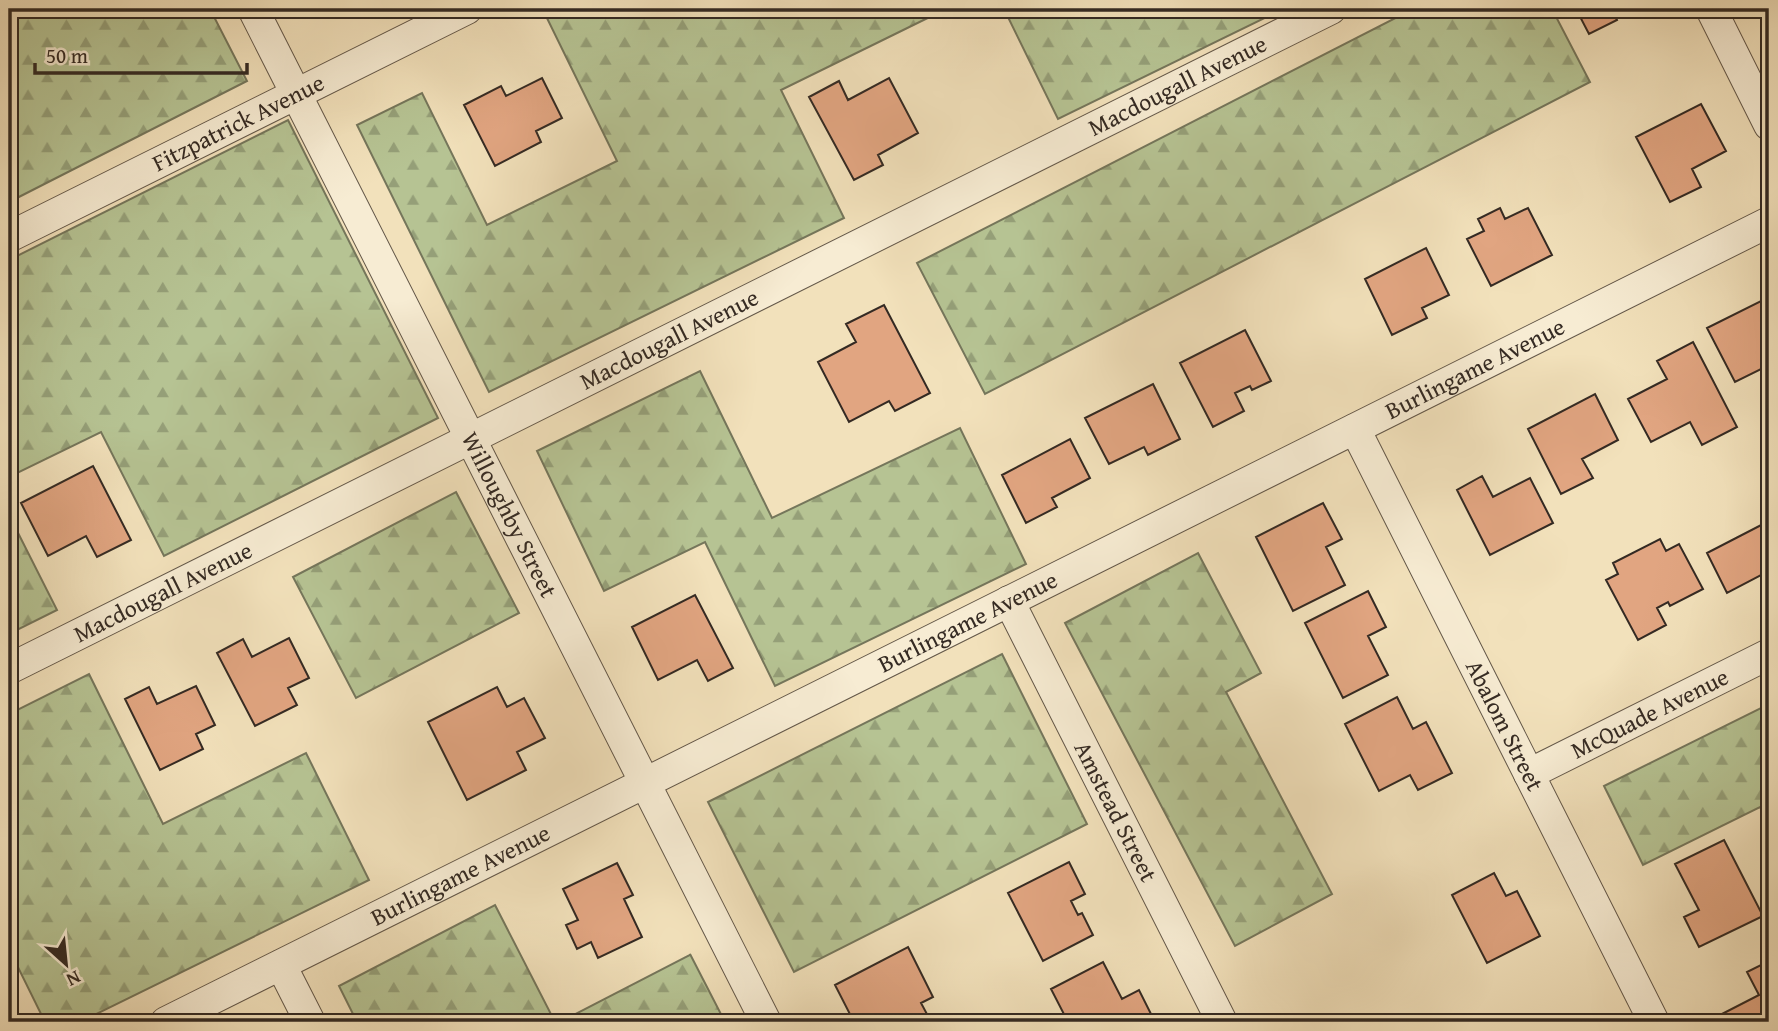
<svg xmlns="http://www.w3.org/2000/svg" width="1778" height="1031" viewBox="0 0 1778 1031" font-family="'Gentium Book Plus',serif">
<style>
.forest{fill:url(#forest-firs);stroke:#75765b;stroke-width:2}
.building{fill:#e1a581;stroke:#342a23;stroke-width:2}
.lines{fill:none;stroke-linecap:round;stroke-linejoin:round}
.minor-casing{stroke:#645849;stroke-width:32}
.minor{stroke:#f7ecd3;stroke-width:30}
.labels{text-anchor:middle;stroke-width:5;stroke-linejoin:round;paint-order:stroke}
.street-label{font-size:24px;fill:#342a23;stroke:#f7ecd3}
</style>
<defs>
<pattern id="forest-firs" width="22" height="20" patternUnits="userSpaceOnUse" patternTransform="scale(1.75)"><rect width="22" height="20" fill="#b6c393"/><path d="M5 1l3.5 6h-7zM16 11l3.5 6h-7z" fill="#959f78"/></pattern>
</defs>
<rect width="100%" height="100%" fill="#f2e1bb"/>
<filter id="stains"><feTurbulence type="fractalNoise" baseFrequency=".00286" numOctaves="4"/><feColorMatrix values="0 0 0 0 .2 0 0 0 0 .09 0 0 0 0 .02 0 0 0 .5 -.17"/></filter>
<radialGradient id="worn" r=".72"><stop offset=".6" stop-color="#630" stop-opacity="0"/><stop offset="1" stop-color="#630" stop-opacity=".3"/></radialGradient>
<path class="forest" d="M9,9h201l37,72 -238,121v-168l9,-6z
M551,9h395l-165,81 63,128 -355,174 -132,-267 65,-32 65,132 130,-64 -73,-149z
M1004,9h279l-225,110z
M1413,9h139l38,73 -605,312 -68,-131z
M288,120l150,298 -274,138 -63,-124 -92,45v-217z
M700,371l72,147 188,-90 66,136 -251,122 -70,-144 -101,49 -67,-140z
M456,492l63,121 -163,85 -63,-121z
M9,515l48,95 -48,24z
M1198,553l63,120 -35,19 106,202 -97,52 -170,-323z
M1002,654l85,170 -293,148 -86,-170z
M89,674l74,150 143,-71 63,127 -289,142h-35l-36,-73v-235z
M1769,704v120l-9,-17 -117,58 -39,-79z
M495,905l60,117h-198l-18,-36z
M690,954l35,68h-165l130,-67z"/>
<path class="building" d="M1576,9h36l5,11 -28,14z
M542,78l20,40 -26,13 5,11 -46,24 -31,-61 37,-19 5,10z
M889,78l29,55 -40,22 5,10 -29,15 -45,-83 30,-16 9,19z
M1701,104l25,47 -34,18 9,18 -31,15 -34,-65z
M1500,208l5,11 23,-11 24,47 -61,31 -24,-47 17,-8 -6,-12z
M1426,248l23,47 -27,13 5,10 -35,17 -27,-56z
M1769,297v78l-4,-8 -30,15 -28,-54z
M884,305l46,88 -35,18 -6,-10 -40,21 -31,-60 38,-20 -10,-18z
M1245,330l26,51 -19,9 -2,-4 -15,7 9,18 -31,16 -33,-64z
M1693,342l44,85 -35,18 -12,-23 -39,20 -23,-43 39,-20 -10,-18z
M1153,384l27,55 -32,16 -4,-8 -35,17 -24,-46z
M1595,394l23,46 -36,19 11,19 -32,16 -33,-65z
M1070,439l20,39 -38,20 5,9 -31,16 -24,-48z
M93,466l38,74 -34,17 -11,-21 -38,20 -27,-53z
M1482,476l11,21 37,-19 23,45 -63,32 -33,-65z
M1323,503l19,36 -16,8 19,38 -52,26 -37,-74z
M1769,521v50l-42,22 -20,-40z
M1660,539l6,12 13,-7 24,45 -33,17 -2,-4 -11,6 9,17 -28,15 -32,-60 12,-6 -5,-11z
M1368,591l18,36 -18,9 20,39 -45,23 -38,-75z
M695,595l38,73 -25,13 -11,-21 -39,20 -26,-53z
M289,638l20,40 -21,10 9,17 -42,21 -38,-73 26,-14 9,18z
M196,686l19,39 -19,9 7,15 -43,21 -35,-71 24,-12 8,17z
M497,687l10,20 17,-9 21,40 -28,14 9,18 -59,30 -39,-78z
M1397,697l16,32 13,-7 26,51 -34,17 -8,-15 -31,16 -34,-67z
M1724,840l39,76 -64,31 -15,-30 15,-7 -24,-46z
M1069,862l16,32 -14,7 7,14 4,-2 11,22 -50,26 -35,-68z
M617,863l16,32 -9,4 18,38 -44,21 -7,-16 -14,7 -11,-24 12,-5 -15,-31z
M1494,873l12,23 11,-5 23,45 -53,27 -35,-68z
M908,947l25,50 -12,6 7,13 -12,6h-62l-19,-37z
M1769,961v61h-45l-4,-7 39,-20 -12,-23z
M1103,962l19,37 17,-9 16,32h-87l-17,-33z"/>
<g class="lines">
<defs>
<g id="minor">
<path id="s1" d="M253,9l513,1013"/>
<path d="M1711,9l58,116"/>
<path id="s2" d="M9,237l458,-228"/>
<path id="s3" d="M1355,429l299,593"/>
<path id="s4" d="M1009,601l213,421"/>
<path id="s5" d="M9,669l1322,-660"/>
<path id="s6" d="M1529,774l240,-120"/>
<path d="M281,965l29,57"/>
<path id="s7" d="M166,1022l1603,-800"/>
</g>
</defs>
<use href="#minor" class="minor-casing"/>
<use href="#minor" class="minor"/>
</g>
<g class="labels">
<g class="street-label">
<text dy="8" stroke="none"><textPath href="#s5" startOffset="1306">Macdougall Avenue</textPath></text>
<text dy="8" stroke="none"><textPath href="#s2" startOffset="256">Fitzpatrick Avenue</textPath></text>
<text dy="8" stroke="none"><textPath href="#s5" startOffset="738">Macdougall Avenue</textPath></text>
<text dy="8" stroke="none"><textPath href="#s7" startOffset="1463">Burlingame Avenue</textPath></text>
<text dy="8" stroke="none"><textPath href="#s1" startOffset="567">Willoughby Street</textPath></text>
<text dy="8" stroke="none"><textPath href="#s5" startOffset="172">Macdougall Avenue</textPath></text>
<text dy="8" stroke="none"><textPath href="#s7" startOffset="896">Burlingame Avenue</textPath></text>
<text dy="8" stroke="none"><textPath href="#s6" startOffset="135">McQuade Avenue</textPath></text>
<text dy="8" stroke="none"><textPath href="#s3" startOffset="332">Abalom Street</textPath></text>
<text dy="8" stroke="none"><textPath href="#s4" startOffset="236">Amstead Street</textPath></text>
<text dy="8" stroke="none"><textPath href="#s7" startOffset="329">Burlingame Avenue</textPath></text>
</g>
</g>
<rect width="1778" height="1031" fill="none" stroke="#f2e1bb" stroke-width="35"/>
<rect x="10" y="10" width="1757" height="1010" fill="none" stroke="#342a23" stroke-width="3.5"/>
<rect x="18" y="18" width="1743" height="996" fill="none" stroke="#342a23" stroke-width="2"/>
<g transform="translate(66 964) rotate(153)" stroke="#f7ecd3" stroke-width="5" paint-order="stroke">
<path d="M0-5L12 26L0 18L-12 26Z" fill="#342a23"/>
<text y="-10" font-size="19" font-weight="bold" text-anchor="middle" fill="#342a23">N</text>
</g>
<path d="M35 63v10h212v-10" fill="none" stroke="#342a23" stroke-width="3.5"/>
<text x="46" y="63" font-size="21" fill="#342a23" stroke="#f7ecd3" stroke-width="5" paint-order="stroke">50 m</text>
<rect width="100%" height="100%" filter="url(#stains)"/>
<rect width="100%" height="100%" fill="url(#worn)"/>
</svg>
